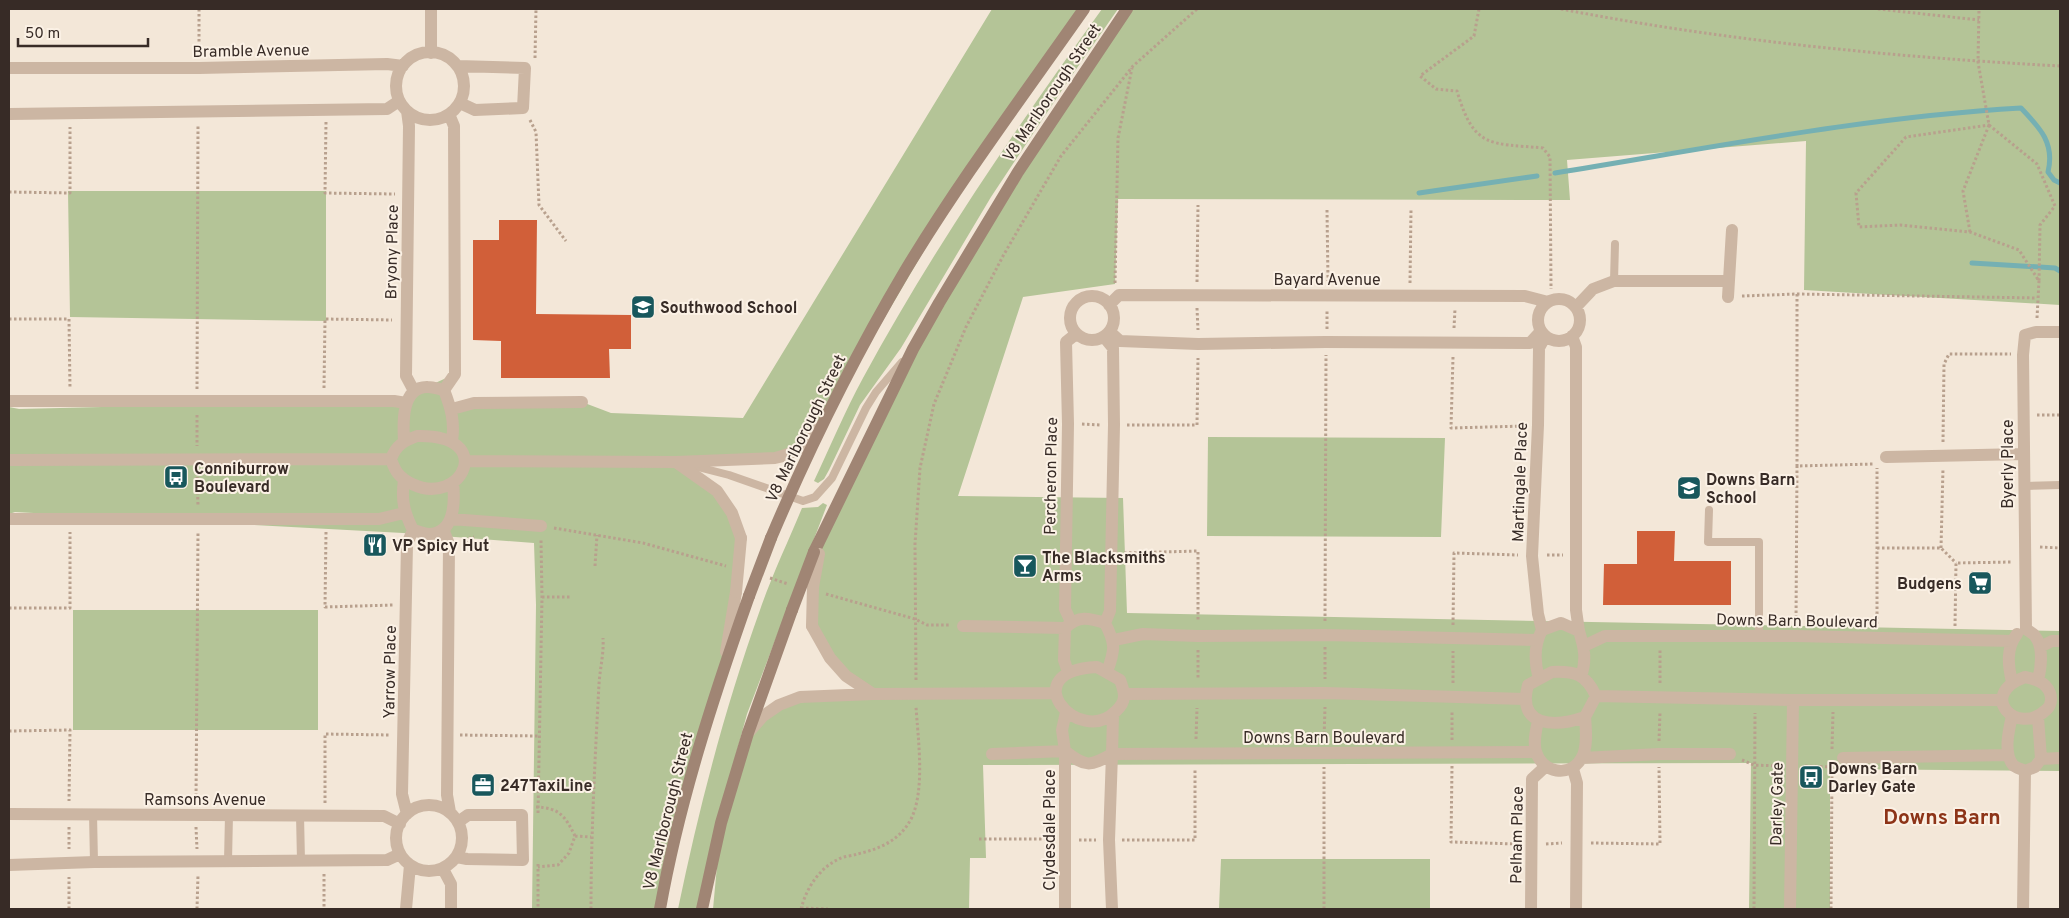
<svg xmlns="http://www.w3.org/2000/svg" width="2069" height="918" viewBox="0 0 2069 918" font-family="Overpass,sans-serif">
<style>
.green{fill:#b4c497}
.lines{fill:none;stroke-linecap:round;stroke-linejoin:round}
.stream{stroke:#75b0b3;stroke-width:5}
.building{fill:#d15f39}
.path{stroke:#b8a08d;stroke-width:3;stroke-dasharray:2.5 2.5;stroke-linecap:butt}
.lane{stroke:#ccb6a3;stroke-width:8}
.street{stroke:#ccb6a3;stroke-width:12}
.secondary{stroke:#a08574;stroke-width:12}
.street-bridge{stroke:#ccb6a3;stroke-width:12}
.secondary-bridge{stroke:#a08574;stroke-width:12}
.labels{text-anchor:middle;stroke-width:4;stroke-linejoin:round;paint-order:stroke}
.street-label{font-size:16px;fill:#372b26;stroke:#fbf1e5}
.poi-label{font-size:16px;font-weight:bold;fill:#372b26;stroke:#fbf1e5;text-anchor:start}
.district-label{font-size:21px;font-weight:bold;fill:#8d3418;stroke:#fbf1e5}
</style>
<rect width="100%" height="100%" fill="#f3e7d8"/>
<path class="green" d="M992,9h92l-99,138 -160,272 -35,35 -113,8 40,29 24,47 -18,131 -63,240h-128l4,-304 -2,-62 -131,-10 -388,-21 -6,2v-107l10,2 379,-9 57,-26 -11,16 8,19 130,-7 29,11 132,5z
M1102,9h16l-48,69 -79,119 -90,151 -41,57 -31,65 -5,9 -6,4 -4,-2c16,-34 31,-70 49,-103 70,-129 153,-250 239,-369z
M1127,9h933v296l-256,-15 2,-149 -239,19 3,40 -452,-1 -3,85 -92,13 -65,199 165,2 4,115 933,18v140l-230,-2v140h-81l2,-146 -768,2 3,93h-16l-1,51h-256l8,-86 27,-90 31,-28 93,-11 -26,-18 -34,-50 8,-89 93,-188z
M68,191h258v130l-256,-4z
M1208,437l237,1 -4,99 -234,-1z
M823,503l4,2 -80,209 -30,110 -20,85h-19c21,-101 47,-202 82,-299 12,-35 28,-68 42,-102l16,-1z
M73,610h245v120h-245z
M1221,859h209v50h-211z"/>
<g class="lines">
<path class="stream" d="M1555,173c155,-25 310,-56 466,-65 19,20 34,35 27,64l6,8 6,3
M1419,193l118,-17
M1972,263l83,5 5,3"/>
</g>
<path class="building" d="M499,220h38l-1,94 95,1v34h-22l1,29h-109v-37l-28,-1v-100h26z
M1637,531h38l-1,30h57v44h-128l1,-41h33z"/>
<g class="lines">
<path class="path" d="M199,9v46
M1479,9l-5,27 -54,40 16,13 21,2c17,58 33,52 86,57l7,9 1,132
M1561,9c165,32 332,48 499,57
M1878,9l101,11
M535,58l1,-49
M530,120l6,12 3,73 27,36
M326,122l-1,71 70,1
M1989,125l48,39 18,42 -15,19 -1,56 -20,-31 -49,-18 -70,-7 -41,2 -3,-34 50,-56z
M9,192l61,1v-66
M1327,210l1,71
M1970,232l-7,-41 26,-66 -11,-63 1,-53
M1197,282l1,-77
M1115,283l3,-145 14,-70
M1410,283l1,-74
M1797,294l240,4
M1742,296l55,-2v172
M1197,308l1,22
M2037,318l2,-37
M9,319h60l1,70
M1454,328l1,-19
M1327,329v-19
M1453,357l-2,71 73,-2
M324,388l1,-69 67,1
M197,389l1,-264
M197,415v31
M2037,415h23
M1082,424l18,1
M1127,425h70l1,-67
M1943,442l1,-78 5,-10h62
M197,472l1,34
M554,528l89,15 83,23
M326,532l-1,75 68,-2
M2040,547l20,1
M464,548l6,-10 4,-1
M1877,548h64l15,15
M1941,548l2,-80
M1124,553l74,-2v70
M1547,555h16
M595,566l2,-31
M770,578l18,6
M826,594l89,25 12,6h23
M542,597h30
M9,608h61v-76
M1325,621l1,-266
M1796,623l1,-157 77,-2
M1877,624v-156
M1453,625l1,-72 64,2
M1955,626l1,-63 56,-1
M1325,647v32
M1198,650v29
M916,680l-1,-136 5,-76 14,-64 32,-77 37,-71 58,-100 72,-90 64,-57
M1453,683v-32
M1660,683v-34
M9,731l61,-1 -1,71
M460,735l79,1
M1196,739l1,-31
M1324,739l1,-32
M1452,740v-29
M1659,741l1,-29
M1832,749l1,-37
M1742,760l12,5 25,1
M1452,766l-1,76 66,2
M1805,766l27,1
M196,801l2,-269
M325,803v-69l65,1
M536,807c24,1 29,9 39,29l-6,17 -11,12 -20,2
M538,813l4,-216 -1,-57
M69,827v22
M196,827l1,22
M575,836l16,1
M979,839h72
M1079,840h17
M1122,840h73v-72
M1591,843l69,1 -1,-77
M1546,844l16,-1
M538,864v45
M324,874v35
M801,908l27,1
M69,909v-32
M197,909l1,-34
M591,909c0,-75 4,-150 8,-225 1,-16 5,-30 4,-46
M801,909c5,-20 18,-41 38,-50 5,-3 13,-3 18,-5 23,-5 44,-14 55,-37 13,-29 6,-79 4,-110
M1324,909v-142
M1754,909l1,-196
M1831,909l1,-142"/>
<path class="lane" d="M1614,281l1,-37
M690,465l39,10 74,26 12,-4 17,-19 34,-70 10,-16 26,-30
M2024,486l36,-1
M1709,510l-1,32h51v94
M93,814l1,48
M300,815l1,46
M228,861l1,-46"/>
<path class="street" d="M431,9v44
M396 86a34 34 0 1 1 68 0a34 34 0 1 1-68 0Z
M458,66l67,2 -2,40 -48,2 -15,-7
M9,68h190l188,-4 16,2
M407,111l2,15 -3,250 8,15
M9,114l378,-5 12,-8
M1070 318a22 22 0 1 1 44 0a22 22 0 1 1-44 0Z
M1728,297l4,-67
M1538 320a21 21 0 1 1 42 0a21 21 0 1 1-42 0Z
M1109,305l10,-10 406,1 23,6
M1576,307l17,-18 21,-8h115
M1110,332l10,9 78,3 128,-2 204,1 11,-12
M1572,336l4,11v263l3,21
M1104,337l9,11 1,77 -4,186 -5,12
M444,390l11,-16 -1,-248 -5,-12
M9,401h385l12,2
M452,409l22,-6 108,-1
M417,436c81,-2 45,72 -5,48 -12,-6 -17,-12 -21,-25 5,-14 13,-18 26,-23z
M404,441c-1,-17 -3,-55 24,-54 5,0 11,2 16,3 7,18 11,32 8,51
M1886,457l138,-3
M9,460l382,-1
M466,461l210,1 99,-4c23,-5 30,-13 44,-31
M676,462l41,29 15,22 9,25
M404,480c-3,20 0,32 9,50 5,1 11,4 16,4 26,0 26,-33 24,-51
M9,519h370l25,-6
M451,519l90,7
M443,529l6,15 -2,251 3,17
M1071,622l-6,-13 3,-185 -2,-82 10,-8
M812,626l18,32 16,18 27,18
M963,626l102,2
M2026,629l-3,-274 2,-20 11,-3h24
M2026,629c2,2 7,4 9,7 9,11 6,32 3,44
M1542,630l-4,-16 -6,-58 6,-131 1,-77 6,-11
M1114,640l29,-6 55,2 127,-1 212,5
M1584,646l21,-10h191l216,5
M2040,647l12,-6h8
M726,652l10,-60
M1097,667l23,13c5,13 7,21 -4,31 -37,38 -104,-40 -19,-44z
M1068,672l-4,-12 1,-32c14,-13 24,-10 40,-5 11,21 10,27 2,49
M1552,672c23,-1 34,2 44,24l-11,21c-29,10 -69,11 -57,-32z
M2025,677c10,2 21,5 25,16 2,6 1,13 -4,17 -29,27 -70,-15 -21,-33z
M1539,678c-5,-17 -5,-33 3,-48l19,-7 18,8c5,16 8,29 2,45
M2012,682c-4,-17 -6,-34 5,-48
M1125,694l200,-1 199,6
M1596,696l197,4h209
M1066,712l-4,18 3,21c20,16 25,16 47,3l1,-39
M2012,716c-3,13 -9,37 1,49 3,3 8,4 12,6l10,-4 6,-8 -3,-42
M1538,721c-2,9 -5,21 -2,31 7,21 33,26 45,7 7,-10 5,-30 4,-42
M748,733l15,-17 16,-11 21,-8 73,-3 182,-1
M992,754l73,-3v158
M1582,758l77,-4h71
M1843,758l165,-3
M2041,759l19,-1
M1573,769l4,14 -1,126
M396 838a33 33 0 1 1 66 0a33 33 0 1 1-66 0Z
M9,814l375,2 16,8
M407,814l-5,-20 5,-250 6,-14
M457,857l10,2 56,1 -1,-45h-54l-10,7
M9,865l85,-3 293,-2 13,-6
M443,869l8,15v25
M406,909l4,-44
M1112,909l-3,-69 3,-86 424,-2
M1531,909l1,-130 14,-13
M1790,909l3,-209
M2023,909l2,-138"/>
<path class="secondary" d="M771,538c39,-92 83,-181 134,-267 55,-91 118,-175 179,-262
M814,552l99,-203 26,-46 79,-131 109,-163
M660,909c19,-107 53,-211 89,-313
M702,909l19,-86 27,-90 44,-123"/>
<path class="street-bridge" d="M736,592l5,-54
M812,626l1,-39 6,-33"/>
<path class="secondary-bridge" d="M749,596l22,-58
M792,610l22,-58"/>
</g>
<defs>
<symbol id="school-square" viewBox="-11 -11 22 22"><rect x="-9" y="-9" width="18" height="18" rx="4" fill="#18575c" stroke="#fbf1e5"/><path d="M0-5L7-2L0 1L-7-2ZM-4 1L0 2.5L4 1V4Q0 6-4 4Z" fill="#fff"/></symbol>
<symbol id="bus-square" viewBox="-11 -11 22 22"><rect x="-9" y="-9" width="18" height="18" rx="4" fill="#18575c" stroke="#fbf1e5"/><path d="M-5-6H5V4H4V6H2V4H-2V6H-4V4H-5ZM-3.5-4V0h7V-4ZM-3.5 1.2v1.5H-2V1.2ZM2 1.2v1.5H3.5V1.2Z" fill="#fff"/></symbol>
<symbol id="restaurant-square" viewBox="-11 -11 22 22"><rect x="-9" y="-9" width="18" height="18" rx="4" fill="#18575c" stroke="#fbf1e5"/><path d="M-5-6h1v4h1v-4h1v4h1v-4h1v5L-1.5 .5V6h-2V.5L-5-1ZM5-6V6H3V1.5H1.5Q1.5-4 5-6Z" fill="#fff"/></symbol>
<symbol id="bar-square" viewBox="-11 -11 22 22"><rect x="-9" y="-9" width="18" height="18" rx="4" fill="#18575c" stroke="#fbf1e5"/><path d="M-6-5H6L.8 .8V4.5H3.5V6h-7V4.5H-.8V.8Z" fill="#fff"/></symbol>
<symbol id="supermarket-square" viewBox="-11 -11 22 22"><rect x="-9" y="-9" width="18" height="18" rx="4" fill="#18575c" stroke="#fbf1e5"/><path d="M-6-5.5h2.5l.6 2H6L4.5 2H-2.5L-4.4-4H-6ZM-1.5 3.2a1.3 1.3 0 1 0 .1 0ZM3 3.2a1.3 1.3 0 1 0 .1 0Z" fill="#fff"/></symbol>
<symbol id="office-square" viewBox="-11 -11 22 22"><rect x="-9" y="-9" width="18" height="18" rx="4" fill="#18575c" stroke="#fbf1e5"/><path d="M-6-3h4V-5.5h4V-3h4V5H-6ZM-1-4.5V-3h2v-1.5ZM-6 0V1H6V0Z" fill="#fff"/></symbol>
</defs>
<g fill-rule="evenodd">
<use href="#school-square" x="629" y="293" width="28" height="28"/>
<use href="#bus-square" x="162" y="463" width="28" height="28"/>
<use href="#school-square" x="1675" y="474" width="28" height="28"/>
<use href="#restaurant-square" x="361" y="531" width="28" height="28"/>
<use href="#bar-square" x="1011" y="552" width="28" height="28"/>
<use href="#supermarket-square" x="1966" y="569" width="28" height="28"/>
<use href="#bus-square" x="1797" y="763" width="28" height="28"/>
<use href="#office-square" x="469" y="771" width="28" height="28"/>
</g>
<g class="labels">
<g class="street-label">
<text transform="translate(251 50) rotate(-1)" y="6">Bramble Avenue</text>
<text transform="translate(1051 92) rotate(-56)" y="6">V8 Marlborough Street</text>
<text transform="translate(391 252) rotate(-89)" y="6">Bryony Place</text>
<text x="1327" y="285">Bayard Avenue</text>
<text transform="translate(805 428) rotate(-64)" y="6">V8 Marlborough Street</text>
<text transform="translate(2007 464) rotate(-90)" y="6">Byerly Place</text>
<text transform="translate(1050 476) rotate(-89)" y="6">Percheron Place</text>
<text transform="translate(1519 482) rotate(-88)" y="6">Martingale Place</text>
<text transform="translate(1797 620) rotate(1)" y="6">Downs Barn Boulevard</text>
<text transform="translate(389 672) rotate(-89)" y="6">Yarrow Place</text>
<text x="1324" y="743">Downs Barn Boulevard</text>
<text x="205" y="805">Ramsons Avenue</text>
<text transform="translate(1776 804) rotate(-89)" y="6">Darley Gate</text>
<text transform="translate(667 811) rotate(-76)" y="6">V8 Marlborough Street</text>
<text transform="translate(1049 830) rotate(-90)" y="6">Clydesdale Place</text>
<text transform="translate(1516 835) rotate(-89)" y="6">Pelham Place</text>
</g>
<g class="poi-label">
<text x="660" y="313">Southwood School</text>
<text x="194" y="474">Conniburrow<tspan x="194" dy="18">Boulevard</tspan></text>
<text x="1706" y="485">Downs Barn<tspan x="1706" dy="18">School</tspan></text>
<text x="392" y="551">VP Spicy Hut</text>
<text x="1042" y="563">The Blacksmiths<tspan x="1042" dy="18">Arms</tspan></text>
<text x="1962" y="589" text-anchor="end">Budgens</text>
<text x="1828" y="774">Downs Barn<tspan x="1828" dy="18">Darley Gate</tspan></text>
<text x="500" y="791">247TaxiLine</text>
</g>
<g class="district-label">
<text x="1942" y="824">Downs Barn</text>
</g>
</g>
<rect width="2069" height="918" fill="none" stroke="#372b26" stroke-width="20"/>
<path d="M18 38v8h130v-8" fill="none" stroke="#372b26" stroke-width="2.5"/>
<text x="25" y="38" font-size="15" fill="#372b26" stroke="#fbf1e5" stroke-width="4" paint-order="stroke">50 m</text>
</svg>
